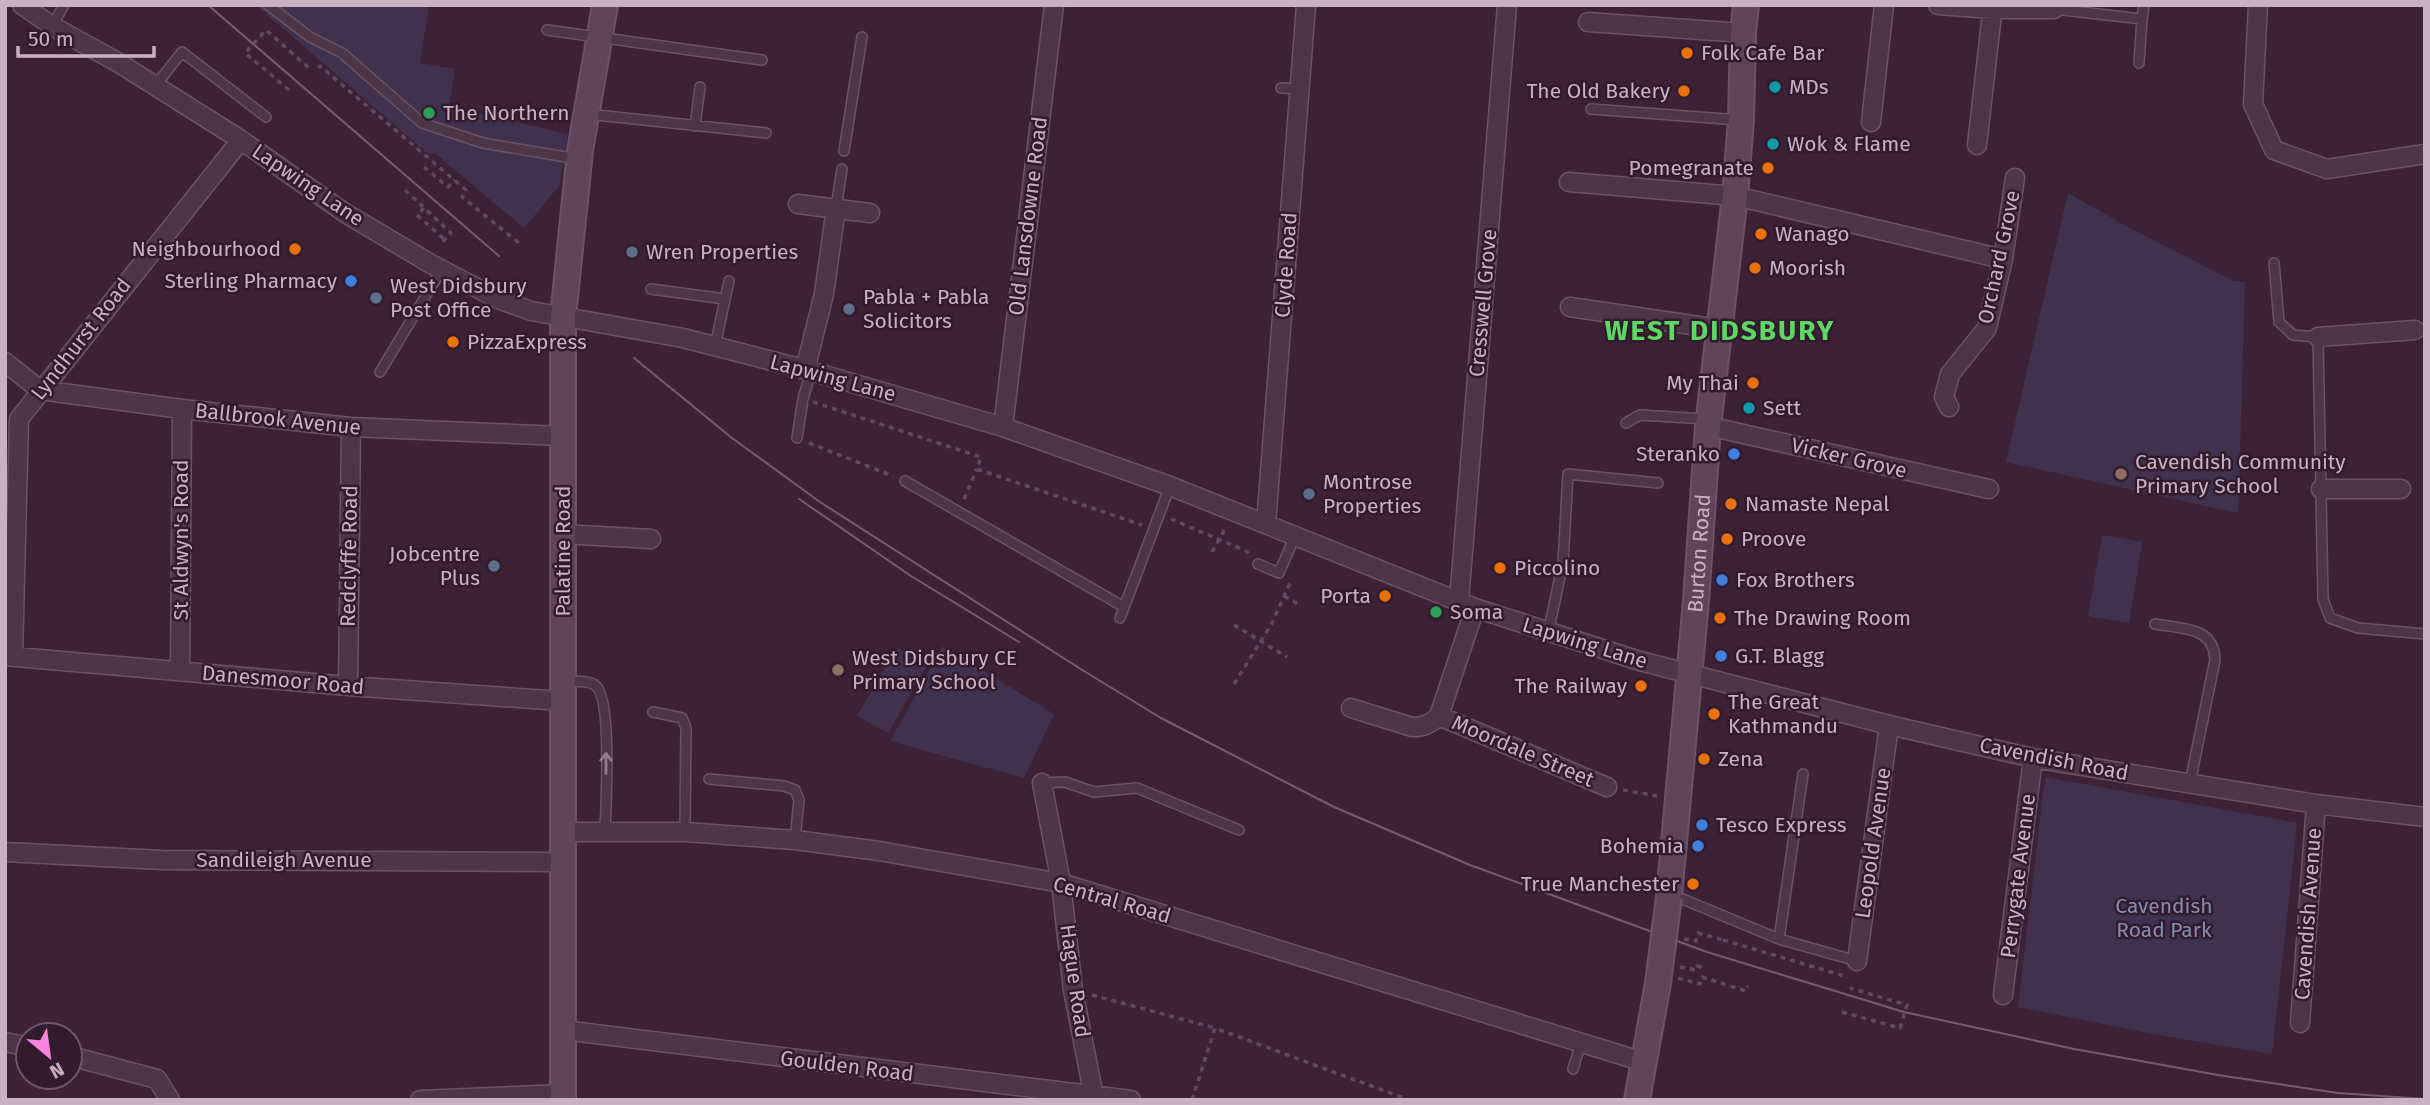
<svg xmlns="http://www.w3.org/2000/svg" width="2430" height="1105" viewBox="0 0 2430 1105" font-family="'Fira Sans',sans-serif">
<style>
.green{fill:#40324f}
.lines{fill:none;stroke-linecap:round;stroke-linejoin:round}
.lane-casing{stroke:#6b5466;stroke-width:12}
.street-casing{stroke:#6b5466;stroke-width:21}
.secondary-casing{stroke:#6b5466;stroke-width:28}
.path{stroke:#5e4b63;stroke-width:3.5;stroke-dasharray:5 5;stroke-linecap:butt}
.lane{stroke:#4d3648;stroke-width:9}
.street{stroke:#4d3648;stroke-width:18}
.secondary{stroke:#604459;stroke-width:24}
.tram{stroke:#775c71;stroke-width:2}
.secondary-bridge-casing{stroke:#6b5466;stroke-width:28;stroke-linecap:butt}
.secondary-bridge{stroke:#604459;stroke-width:24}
.oneway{stroke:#917a8c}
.food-dot{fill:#e8710a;stroke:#321b2d;stroke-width:2.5}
.culture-dot{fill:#0f9aa8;stroke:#321b2d;stroke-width:2.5}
.leisure-dot{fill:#2e9e5b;stroke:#321b2d;stroke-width:2.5}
.service-dot{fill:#5c6f8a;stroke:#321b2d;stroke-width:2.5}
.shop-dot{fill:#3f7fe0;stroke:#321b2d;stroke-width:2.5}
.education-dot{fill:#8d6e63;stroke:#321b2d;stroke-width:2.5}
.labels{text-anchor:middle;stroke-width:5;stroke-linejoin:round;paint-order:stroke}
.poi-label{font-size:21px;fill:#c8b1c3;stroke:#321b2d;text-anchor:start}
.street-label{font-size:21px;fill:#c8b1c3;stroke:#321b2d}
.park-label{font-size:21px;fill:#868cae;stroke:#321b2d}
.district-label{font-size:28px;font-weight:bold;letter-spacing:2px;fill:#5dd865;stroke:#321b2d}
</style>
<rect width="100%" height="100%" fill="#3d2237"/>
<path class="green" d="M256,5h173l-9,58 35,6 -6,37 119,28 -9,52 -35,42 -88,-74 -9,-1z
M2068,193l60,34 105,54 12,1 -7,231 -232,-51z
M2102,535l40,7 -13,81 -41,-7z
M943,646l111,68 -30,64 -134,-37z
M897,647l30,18 -39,68 -31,-17z
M2045,777l252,46 -25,231 -124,-21 -130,-26z"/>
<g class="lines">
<defs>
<path id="lane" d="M268,5l42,32 32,16 80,70 61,20 95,16
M2054,9l88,10 2,-14
M52,26l12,-21
M547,30l215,30
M2139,63l3,-44
M155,86l27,-34 84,65
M1281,88l18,1
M1591,109l148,11
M587,114l179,19
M695,126l5,-39
M844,151l18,-114
M836,208l6,-39
M2274,263l5,59 14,13 25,2 5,262 7,19 28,10 67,6
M651,289l74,10
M715,346l14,-65
M380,372l62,-103
M1626,423l14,-8 66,4
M797,438l6,-39 8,-28
M905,481l219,126
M1258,564l21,9 16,-37
M1120,618l50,-132
M2155,624c27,5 59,2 60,36l-25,123
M1548,633l15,-70 5,-89 90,9
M565,682c9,0 24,-3 31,4 16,14 10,120 9,145
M653,712l29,6 4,10 -1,104
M1803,774l-24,165 78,22
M709,779l75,7 11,4 4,10 -4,40
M1042,783l23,-1 29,10 43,-4 102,42
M1670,897l15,3 94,39
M1573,1069l8,-26"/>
<path id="street" d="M22,5l30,21 67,37 122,77 104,73 86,51 67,35 33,12 152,27 128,33 192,56 167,59 305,122 165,53 249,64 144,33 283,46 109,13
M1938,5l55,4h61
M2258,5l-5,99 21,46 53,19 98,-15
M1588,22l155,11
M1871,122l13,-117
M1977,145l16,-140
M1569,182l166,14 268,63
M798,204l72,9
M1570,307l149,22
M2318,337l97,-7
M5,362l35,28 142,19 169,18 211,9
M805,370l19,-76 12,-86
M1949,407l-5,-10 6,-23 37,-46 16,-69 12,-81
M1708,426l281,63
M1003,427l51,-422
M2321,489h80
M1266,524l40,-519
M563,534l88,5
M1459,601l48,-596
M5,656l343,30 214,15
M13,656l6,-237 222,-279
M180,671l2,-262
M348,686l3,-259
M1351,708l61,19c12,0 18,-3 27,-11l36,-108
M1439,716l168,71
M1042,783l19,100 12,107 21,107
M562,832h123l110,8 84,11 182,32 583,179
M5,852l157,8 400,2
M1857,961l32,-236
M2003,995l30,-237
M2300,1023l16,-219
M563,1030l568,70
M5,1042l23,5
M70,1056l87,23 13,21
M420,1100l144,-6"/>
<g id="secondary">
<path id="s1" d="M1669,897l27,-296 12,-175 27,-230 6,-76 2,-87 3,-28"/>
<path d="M563,1100v-783l17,-166 25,-146"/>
<path d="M1637,1100l21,-117"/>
</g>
</defs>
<use href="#lane" class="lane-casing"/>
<use href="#street" class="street-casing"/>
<use href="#secondary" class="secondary-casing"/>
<path class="path" d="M318,68l2,-2 146,124 -4,7 57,46
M289,90l-44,-37 21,-23 43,38
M424,167l24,20 7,-7
M405,190l46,43 -11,12
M424,208l-7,7 28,25
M813,402l168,55 -4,12 165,56
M809,443l84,33
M964,499l13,-30
M1171,519l75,32 4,4
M1212,552l14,-25
M1284,596l16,9
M1234,625l53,32
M1234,684l37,-59 20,-44
M1623,790l34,6
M1684,939l12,2 2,-8 25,7 -1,4
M1723,940l125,37
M1680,967l16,3 1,-4 7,2
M1678,978l22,6 2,-7 44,14 2,-5
M1092,995l123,33
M1842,1012l58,16 7,-23 -57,-17
M1192,1100l23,-72 194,72"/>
<use href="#lane" class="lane"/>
<use href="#street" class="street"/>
<use href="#secondary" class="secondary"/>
<path class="tram" d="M208,5l291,251
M634,358l98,80 88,64 259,166 82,50 173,89 136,58 237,87 197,60 170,37 144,26 120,18 87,6
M799,499l112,77 108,66"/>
<defs>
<path id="secondary-bridge" d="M1658,983l11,-86"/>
</defs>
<use href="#secondary-bridge" class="secondary-bridge-casing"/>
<use href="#secondary-bridge" class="secondary-bridge"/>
</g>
<defs><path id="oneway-shaft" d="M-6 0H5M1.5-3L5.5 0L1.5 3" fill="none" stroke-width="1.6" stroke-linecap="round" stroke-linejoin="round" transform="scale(1.75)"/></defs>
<use class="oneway" href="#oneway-shaft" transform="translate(606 763) rotate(-90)"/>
<g class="food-dot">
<circle cx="1687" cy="53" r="7"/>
<circle cx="1684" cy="91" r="7"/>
<circle cx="1768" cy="168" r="7"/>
<circle cx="1761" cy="234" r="7"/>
<circle cx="295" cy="249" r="7"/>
<circle cx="1755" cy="268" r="7"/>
<circle cx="453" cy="342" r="7"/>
<circle cx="1753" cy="383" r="7"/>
<circle cx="1731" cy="504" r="7"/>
<circle cx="1727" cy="539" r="7"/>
<circle cx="1500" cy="568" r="7"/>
<circle cx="1385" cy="596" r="7"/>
<circle cx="1720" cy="618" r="7"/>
<circle cx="1641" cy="686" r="7"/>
<circle cx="1714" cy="714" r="7"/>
<circle cx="1704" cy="759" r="7"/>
<circle cx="1693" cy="884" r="7"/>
</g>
<g class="culture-dot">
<circle cx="1775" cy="87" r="7"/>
<circle cx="1773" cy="144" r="7"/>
<circle cx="1749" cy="408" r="7"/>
</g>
<g class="leisure-dot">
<circle cx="429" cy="113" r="7"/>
<circle cx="1436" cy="612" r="7"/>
</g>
<g class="service-dot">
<circle cx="632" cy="252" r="7"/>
<circle cx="376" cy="298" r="7"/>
<circle cx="849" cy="309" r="7"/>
<circle cx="1309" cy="494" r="7"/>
<circle cx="494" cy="566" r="7"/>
</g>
<g class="shop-dot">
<circle cx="351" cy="281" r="7"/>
<circle cx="1734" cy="454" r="7"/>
<circle cx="1722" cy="580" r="7"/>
<circle cx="1721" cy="656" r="7"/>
<circle cx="1702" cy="825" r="7"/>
<circle cx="1698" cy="846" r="7"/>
</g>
<g class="education-dot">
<circle cx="2121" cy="474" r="7"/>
<circle cx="838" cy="670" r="7"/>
</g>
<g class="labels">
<g class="poi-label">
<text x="1701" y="60">Folk Cafe Bar</text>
<text x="1789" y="94">MDs</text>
<text x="1670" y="98" text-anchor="end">The Old Bakery</text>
<text x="443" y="120">The Northern</text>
<text x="1787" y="151">Wok &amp; Flame</text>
<text x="1754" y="175" text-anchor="end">Pomegranate</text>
<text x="1775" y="241">Wanago</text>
<text x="281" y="256" text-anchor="end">Neighbourhood</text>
<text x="646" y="259">Wren Properties</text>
<text x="1769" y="275">Moorish</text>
<text x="337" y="288" text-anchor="end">Sterling Pharmacy</text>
<text x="390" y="293">West Didsbury<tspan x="390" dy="24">Post Office</tspan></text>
<text x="863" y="304">Pabla + Pabla<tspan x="863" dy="24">Solicitors</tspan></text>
<text x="467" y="349">PizzaExpress</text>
<text x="1739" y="390" text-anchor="end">My Thai</text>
<text x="1763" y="415">Sett</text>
<text x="1720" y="461" text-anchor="end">Steranko</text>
<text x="2135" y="469">Cavendish Community<tspan x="2135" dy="24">Primary School</tspan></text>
<text x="1323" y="489">Montrose<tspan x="1323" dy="24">Properties</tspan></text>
<text x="1745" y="511">Namaste Nepal</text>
<text x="1741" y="546">Proove</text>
<text x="480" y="561" text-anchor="end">Jobcentre<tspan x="480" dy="24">Plus</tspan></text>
<text x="1514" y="575">Piccolino</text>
<text x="1736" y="587">Fox Brothers</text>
<text x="1371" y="603" text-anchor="end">Porta</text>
<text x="1450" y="619">Soma</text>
<text x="1734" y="625">The Drawing Room</text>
<text x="1735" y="663">G.T. Blagg</text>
<text x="852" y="665">West Didsbury CE<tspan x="852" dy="24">Primary School</tspan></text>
<text x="1627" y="693" text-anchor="end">The Railway</text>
<text x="1728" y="709">The Great<tspan x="1728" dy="24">Kathmandu</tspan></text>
<text x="1718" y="766">Zena</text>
<text x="1716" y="832">Tesco Express</text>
<text x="1684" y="853" text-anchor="end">Bohemia</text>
<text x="1679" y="891" text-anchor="end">True Manchester</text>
</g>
<g class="street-label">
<text transform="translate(308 185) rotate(34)" y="7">Lapwing Lane</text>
<text transform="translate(1028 216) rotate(-83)" y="7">Old Lansdowne Road</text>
<text transform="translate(1999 257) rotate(-78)" y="7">Orchard Grove</text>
<text transform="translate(1286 265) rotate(-86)" y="7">Clyde Road</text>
<text transform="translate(1483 303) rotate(-85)" y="7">Cresswell Grove</text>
<text transform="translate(81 339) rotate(-52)" y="7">Lyndhurst Road</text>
<text transform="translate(833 378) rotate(15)" y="7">Lapwing Lane</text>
<text transform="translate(278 419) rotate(6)" y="7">Ballbrook Avenue</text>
<text transform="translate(1849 458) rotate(13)" y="7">Vicker Grove</text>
<text transform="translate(181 540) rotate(-90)" y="7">St Aldwyn's Road</text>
<text transform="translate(563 551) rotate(-90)" y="7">Palatine Road</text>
<text dy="7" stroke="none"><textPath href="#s1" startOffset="345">Burton Road</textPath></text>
<text transform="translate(349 556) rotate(-89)" y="7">Redclyffe Road</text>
<text transform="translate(1585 643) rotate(17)" y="7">Lapwing Lane</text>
<text transform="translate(283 680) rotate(5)" y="7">Danesmoor Road</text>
<text transform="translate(1523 751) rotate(23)" y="7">Moordale Street</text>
<text transform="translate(2054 759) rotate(11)" y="7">Cavendish Road</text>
<text transform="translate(1873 843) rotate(-82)" y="7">Leopold Avenue</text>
<text x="284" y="867">Sandileigh Avenue</text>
<text transform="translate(2018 876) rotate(-83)" y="7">Perrygate Avenue</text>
<text transform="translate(1112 900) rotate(16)" y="7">Central Road</text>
<text transform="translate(2308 914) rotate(-86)" y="7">Cavendish Avenue</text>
<text transform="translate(1075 981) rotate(82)" y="7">Hague Road</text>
<text transform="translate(847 1066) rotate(7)" y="7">Goulden Road</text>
</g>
<g class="park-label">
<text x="2164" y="913">Cavendish<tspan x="2164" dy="24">Road Park</tspan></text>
</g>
<g class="district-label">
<text x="1720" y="340">WEST DIDSBURY</text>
</g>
</g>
<rect width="2430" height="1105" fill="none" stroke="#c8b1c3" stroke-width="14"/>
<g transform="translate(49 1056) rotate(151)"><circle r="33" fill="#321b2d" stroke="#6e5769" stroke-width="2"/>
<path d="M0-5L12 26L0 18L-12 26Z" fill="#fc83de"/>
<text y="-10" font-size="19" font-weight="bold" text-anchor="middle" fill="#c8b1c3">N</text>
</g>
<path d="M18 46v10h136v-10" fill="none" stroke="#c8b1c3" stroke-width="3.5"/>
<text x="28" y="46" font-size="21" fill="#c8b1c3" stroke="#321b2d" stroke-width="5" paint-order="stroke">50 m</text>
</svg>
